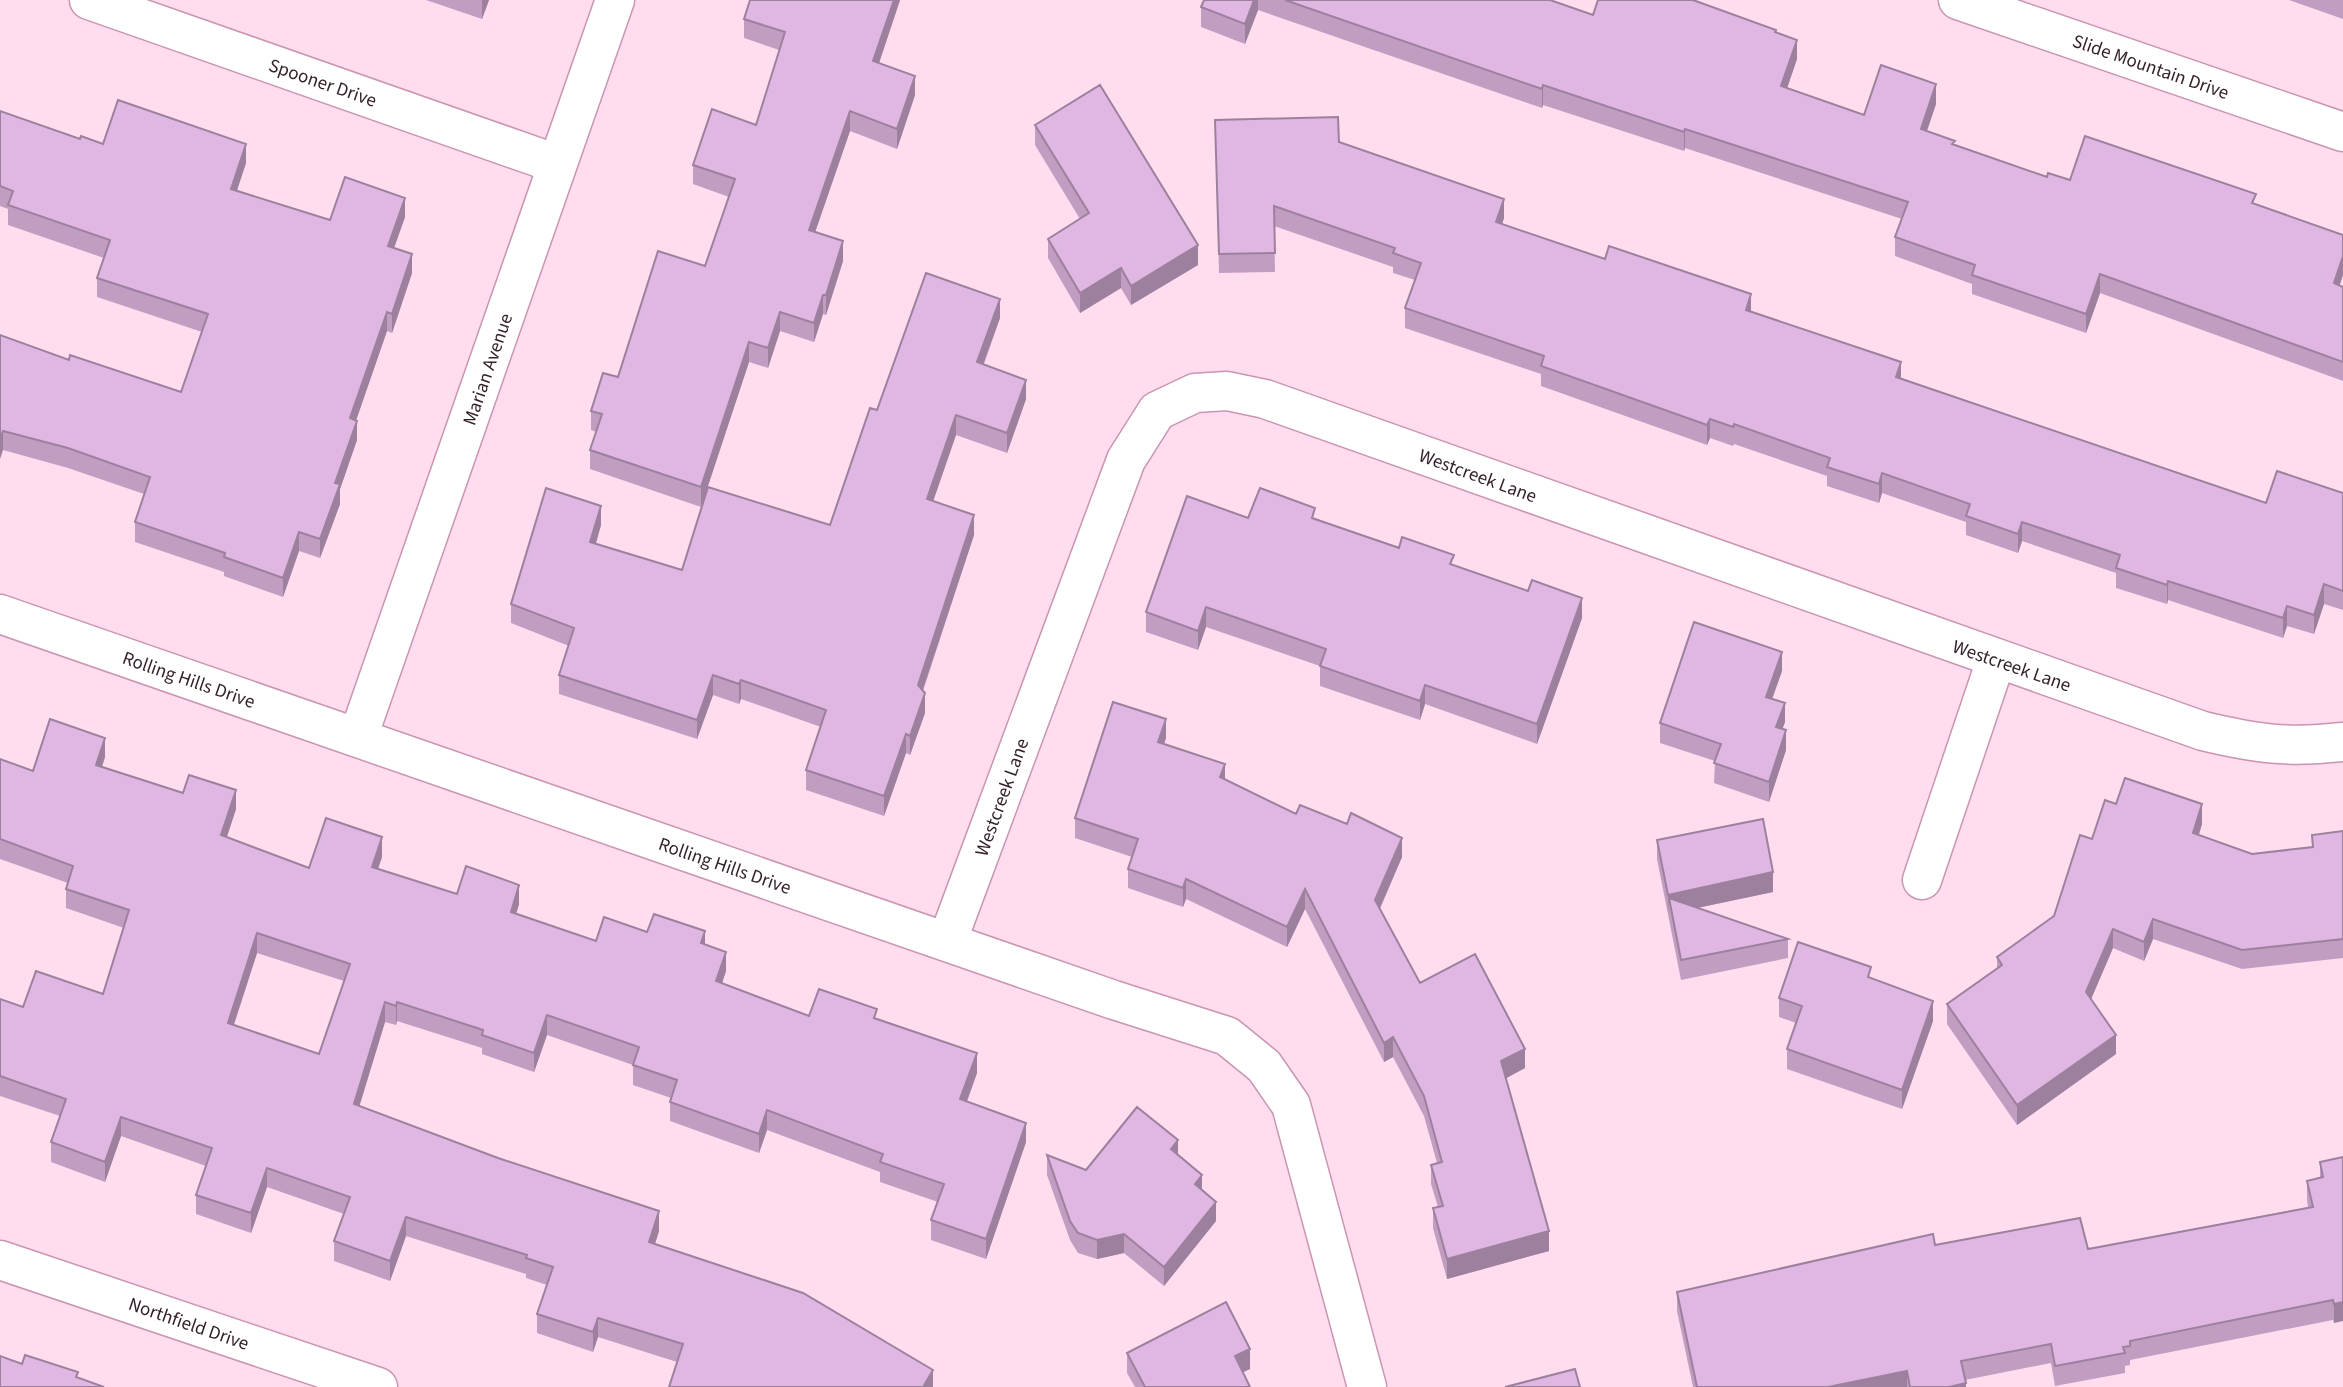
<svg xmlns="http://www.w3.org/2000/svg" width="2343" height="1387" viewBox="0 0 2343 1387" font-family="'Source Sans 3',sans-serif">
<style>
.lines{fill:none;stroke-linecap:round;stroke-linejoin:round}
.street-casing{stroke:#c995b2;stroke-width:41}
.street{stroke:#fff;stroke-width:38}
.wall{fill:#c19dc2;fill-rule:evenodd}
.shaded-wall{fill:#9d809e}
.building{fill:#e0b7e2;stroke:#9d809e;stroke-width:2;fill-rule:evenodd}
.labels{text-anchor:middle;stroke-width:7;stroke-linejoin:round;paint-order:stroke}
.street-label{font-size:19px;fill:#331f2a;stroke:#fff}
</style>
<rect width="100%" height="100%" fill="#ffddef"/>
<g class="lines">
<defs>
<path id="street" d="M89,0l468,164
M1958,0l385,132
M0,614l1114,386 113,36 37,30 27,39 76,282
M358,737l257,-737
M1922,880l74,-220
M947,942l179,-482 31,-49 38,-18 32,-2 38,8 938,332c54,13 85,17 140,11
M0,1260l378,127"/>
</defs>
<use href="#street" class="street-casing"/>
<use href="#street" class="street"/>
</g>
<path class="wall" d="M426,0h63l-7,19z
M750,0h150l-21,63 36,32 -18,54 -47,-18 -35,101 28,29 -17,54 -3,-1 -9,28 -34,-11 -12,37 -19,-6 -48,145 -111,-38v-19l6,-18 -5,-2v-19l114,-145 24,-69 -36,-13v-19l63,-40 23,-75 -35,-12v-19z
M1204,0h346l43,15 183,18 21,26 -10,29 77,27 72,-11 -9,27 28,14 92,32 209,27 87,31v40l-4,10 4,2v94l-243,-88 -14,40 -114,-39v-10l-77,-28v-19l7,-18 -217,-71 -1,3 -141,-46 -1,3 -284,-98 -13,34 -44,-17v-20z
M2289,0h54v19z
M0,111l80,28 23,5 143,19 -10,28 94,29 75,-3 -11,31 18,25 -20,60 -5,-2 -31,89 1,20 -17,49v15l-20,54 -21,-7 -16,46 -59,-21v-4l-89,-30v-20l9,-28 -76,-26 -65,-18 -3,-115 69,25 112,32 21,-60 -105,-35v-19l7,-20 -96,-33v-16l-8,-3z
M1215,120l124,22 165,76 -2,6 249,88 150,66 365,125 77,-10v117l-19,-6 -10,30 -27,-8 -4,12 -115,-38 -1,4 -51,-16v-15l-94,-32 -4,12 -52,-18v-13l-84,-29 -3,10 -52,-17v-10l-93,-32 -1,2 -23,-8 -3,7 -166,-59v-12l-136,-46v-20l10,-28 -22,-7v-6l-119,-41 1,46 -56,1z
M1035,125l163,140 -67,40 -10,-17 -41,25 -32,-55v-19l32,-20 -45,-74z
M1000,318l-16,46 42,35 -19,54 -51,-18 -23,66 41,34 -51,156 2,22 -15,42 -4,-2 -22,63 -78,-26v-20l15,-43 -80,-28 -2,5 -26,-9 -16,44 -138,-45v-19l10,-29 -58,-23v-19l90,-79 -5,19 86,26 148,-45 47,-115z
M1248,518l67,1 139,46 128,53 -45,126 -112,-40 -5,16 -100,-34v-20l-114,-39 -8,23 -52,-18v-20z
M1782,671l-10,28 13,23 -3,7 4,21 -17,52 -55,-19 1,-22 -55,-18v-20z
M1166,738l-2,6 61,35 71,35 106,43 -22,52 40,74 105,85 -19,10 43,173 -102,28 -14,-51v-20l5,-1 -7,-23v-19l6,-2 -13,-47 -31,-59 -9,5 -79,-153 -18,38 -101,-48 -3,8 -55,-19v-19l4,-12 -57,-19v-20z
M105,757l-3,10 134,42 -9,28 82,31 73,-11 -4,12 79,25 62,10 -3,10 80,27 51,-9 58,13 21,26 -4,12 87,33 68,3 100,54 -10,29 59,40 -40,117 -55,-19v-20l7,-18 -58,-20v-10l-113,-42 -8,23 -89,-32v-19l1,-4 -38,-13v-20l-86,-30 -13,37 -52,-18v-6l-85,-27 -1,4 -11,-3 -26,84 300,125 -4,13 278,143 -256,-25 -79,-25 -5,15 -56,-19v-19l10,-29 -21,-7v-4l-120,-38 -16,45 -56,-20v-20l10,-27 -77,-27 -16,46 -55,-19v-19l10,-29 -85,-30 -16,46 -54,-20v-20l9,-26 -60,-20v-97l23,8 80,-13 21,-66 -58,-20v-19l2,-6 -68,-24v-100l33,12zM257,953l87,28 -25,73 -85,-29z
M2116,804l86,20 -3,11 53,19 60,-7v-12l31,-4v127l-101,11 -89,-30 -9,22 -31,-13 -22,51 25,55 -99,71 -70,-101v-20l50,-34v-13l57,-41 38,-77z
M1657,840l116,52 -75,16 90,31v19l-107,22 -24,-121z
M1871,979l62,42 -31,88 -115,-40v-20l9,-26 -17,-6v-19z
M1047,1155l39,15 92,-14 24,34 14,31 -52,65 -40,-33 -27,6 -19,-6 -8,-13 -23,-65z
M2343,1157l-9,166 -1,-3 -203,40v5l-5,1v7l-70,13 -4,-23 -86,17 1,7h-273l-16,-76v-19l258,-47 153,4 220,-42 -1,-7v-19l13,-3v-16z
M1127,1353l123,16 -7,3 7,15h-115l-8,-14z"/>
<path class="shaded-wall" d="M482,0h7l-7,19z
M894,0h6l-27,81v-20z
M1254,0h4v10l-13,34v-20z
M1797,40v19l-16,47v-20z
M915,76v19l-18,54v-20z
M1936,84v20l-15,44v-19z
M1543,85v20l-1,3v-19z
M850,111v20l-41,119v-20z
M1685,129v19l-1,3v-19z
M246,144v19l-15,46v-20z
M405,198v19l-17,48v-19z
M1504,199v19l-8,23v-19z
M843,241v20l-17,54v-20z
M1198,245v20l-67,40v-19z
M412,254v19l-20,60v-19z
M2343,256v19l-9,28v-20z
M1121,268v20l-41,25v-20z
M2100,274v19l-14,40v-19z
M1751,294v19l-5,-3z
M823,295v19l-9,28v-19z
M1000,299v19l-23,63v-19z
M387,312v19l-37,107v-20z
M780,312v19l-12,37v-20z
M749,342v20l-48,145v-20z
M1901,362v20l-5,-5z
M1026,380v19l-19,54v-20z
M956,415v20l-29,84v-20z
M1710,419v19l-3,7v-20z
M357,421v19l-17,49v15l-20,54v-19l15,-56z
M3,431v19l-3,9v-19z
M1882,473v20l-3,10v-19z
M601,506v19l-11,37v-20z
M974,515v20l-56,169v-19z
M2022,522v19l-4,12v-19z
M299,532v19l-16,46v-19z
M2168,581v19l-1,4v-19z
M2324,584v20l-10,30v-19z
M1582,598v20l-45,126v-20z
M2287,606v20l-4,12v-20z
M1206,607v20l-8,23v-19z
M1782,652v19l-16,45v-19z
M713,675v20l-16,44v-19z
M741,680v19l-2,5v-20z
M1425,685v19l-5,16v-19z
M925,693v20l-15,42v-19z
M1785,703v19l-9,25v-20z
M1166,719v19l-8,23v-19z
M1786,730v20l-17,52v-20z
M906,734v19l-22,63v-20z
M105,738v19l-9,27v-19z
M1225,764v19l-5,-6z
M236,790v19l-15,45v-19z
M2202,804v20l-9,28v-19z
M382,837v20l-10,29v-19z
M1402,838v19l-27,62v-19z
M1773,872v20l-101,21 -3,-15 -1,16v-19z
M1186,879v20l-3,8v-19z
M519,885v19l-8,27v-19z
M1305,889v20l-18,38v-20z
M2153,919v20l-9,22v-19z
M2113,929v19l-27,63v-19z
M705,931v19l-4,-7z
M257,933v20l-29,89v-19z
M726,952v19l-10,30v-20z
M1933,1001v20l-31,88v-19z
M385,1002v20l-31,102v-20z
M397,1002v19l-1,4v-19z
M547,1015v20l-13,37v-19z
M2116,1035v19l-99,71v-20z
M1393,1037v20l-9,5v-19z
M1525,1049v19l-24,13v-20z
M977,1053v20l-17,46v-20z
M767,1110v20l-8,23v-19z
M121,1117v19l-16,46v-20z
M1026,1123v19l-40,117v-20z
M1178,1140v19l-7,-10z
M267,1168v19l-16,46v-20z
M1202,1175v20l-7,-11z
M1216,1202v19l-52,65v-19z
M659,1211v20l-10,31v-20z
M406,1217v19l-16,45v-20z
M1549,1231v20l-102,28v-20z
M1124,1234v19l-27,6v-19z
M2343,1302v19l-9,2v-19z
M598,1318v19l-5,15v-20z
M1250,1349v20l-15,7v-20z
M933,1370v17h-10z
M1907,1371v16h-79z
M1966,1383v4h-17z"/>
<path class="building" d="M750,0h144l-21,61 42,15 -18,53 -47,-18 -41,119 34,11 -17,54h-3l-9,28 -34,-11 -12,36 -19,-6 -48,145 -111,-37 12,-36 -11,-3 12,-38 15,4 40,-126 47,15 30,-87 -42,-14 19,-56 44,16 29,-93 -41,-13z
M1204,0h50l-9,24 -44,-17z
M1285,0h265l43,15 5,-15h95l83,30 -1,2 22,8 -16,46 83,29 17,-50 55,19 -15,45 34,12 -3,3 95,33 1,-4 22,7 15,-44 171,58 -4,9 91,32v21l-9,27 9,4v75l-243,-88 -14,40 -114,-39 3,-10 -80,-28 13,-35 -223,-73 -1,3 -141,-47 -1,4z
M1100,85l98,160 -67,41 -10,-18 -41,25 -32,-54 41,-26 -54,-88z
M118,100l128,44 -15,45 99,31 15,-43 60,21 -17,48 24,8 -20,60 -5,-2 -37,106 7,3 -22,62 5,1 -20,55 -21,-7 -16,46 -59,-21 1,-4 -90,-31 15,-45 -82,-29 -65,-17 -3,9v-105l69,25 1,-5 111,37 27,-78 -111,-36 13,-38 -102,-35 5,-14 -13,-5v-75l80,28 1,-3 22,8z
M1338,117l1,25 165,57 -8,23 109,37 4,-13 142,48 -5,16 155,52 -5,15 370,126 11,-32 66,22v98l-19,-7 -10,31 -27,-9 -4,12 -115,-37 -1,4 -51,-17 4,-13 -98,-33 -4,12 -52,-18 4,-12 -88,-31 -3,11 -52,-17 3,-9 -96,-34 -1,3 -23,-8 -3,6 -166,-59 3,-10 -139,-48 16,-45 -28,-10 2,-5 -121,-42 1,47 -56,1 -4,-134z
M926,273l74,26 -23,63 49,18 -19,53 -51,-18 -29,84 47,16 -56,170 7,8 -15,43 -4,-2 -22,62 -78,-26 20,-60 -85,-30 -2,4 -26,-9 -16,45 -138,-45 15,-47 -63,-24 35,-116 55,18 -11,36 92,28 26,-83 122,38 40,-117 7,2z
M1260,488l55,20 -3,10 87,30 3,-11 52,18 -4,9 78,27 4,-11 50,18 -45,126 -112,-39 -5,16 -100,-35 6,-17 -120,-42 -8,24 -52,-19 41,-116 61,22z
M1694,622l88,30 -16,45 19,6 -9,24 10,3 -17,52 -55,-19 7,-19 -61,-21z
M1113,702l53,17 -8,23 67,22 -5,13 76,37 4,-9 47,19 4,-11 51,25 -27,62 45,83 55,-29 50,95 -24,12 48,170 -102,28 -14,-51 10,-2 -12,-41 11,-3 -18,-66 -31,-59 -9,6 -79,-154 -18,38 -101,-48 -3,9 -55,-19 10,-30 -63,-21z
M50,719l55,19 -9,27 87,28 6,-18 47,15 -15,45 88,33 17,-50 56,19 -10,30 85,27 9,-28 53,19 -8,27 85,29 8,-24 43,15 7,-18 51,17 -4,12 25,9 -10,29 93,35 10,-27 58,20 -3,9 103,35 -17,46 66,24 -40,116 -55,-19 13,-36 -64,-22 3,-8 -116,-44 -8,24 -89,-32 7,-22 -44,-15 6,-18 -92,-32 -13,38 -52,-18 1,-5 -86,-28 -1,4 -11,-4 -31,102 144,54 161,53 -10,31 154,51 130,77 -10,17h-254l14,-43 -85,-26 -5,14 -56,-18 16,-47 -27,-9 1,-3 -121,-38 -16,44 -56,-20 16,-44 -83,-29 -16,45 -55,-18 16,-47 -91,-31 -16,45 -54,-20 15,-43 -66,-23v-77l23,8 13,-36 67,23 26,-84 -63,-21 7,-23 -73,-27v-80l33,12zM257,933l93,31 -31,90 -91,-31z
M2125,778l77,26 -9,29 59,21 61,-7 -1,-12 31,-4v108l-101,11 -89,-31 -9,23 -31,-13 -27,63 30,43 -99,70 -70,-101 55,-39 -5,-8 57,-41 26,-81 12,4 13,-39 11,4z
M1763,819l10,53 -105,23 -11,-55z
M1669,898l119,41 -107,21z
M1798,942l73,25 -3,10 65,24 -31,89 -115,-41 15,-43 -23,-8z
M1137,1107l41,33 -7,9 31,26 -7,9 21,18 -52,65 -40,-33 -27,6 -19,-7 -8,-12 -23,-66 39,15z
M2343,1157v145l-9,2 -1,-4 -203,41v5l-7,1 2,6 -70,13 -4,-22 -90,17 5,22 -17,4h-39l-3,-16 -79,16h-131l-20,-95 256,-58 2,11 145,-27 8,31 225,-42 -6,-26 16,-4 -3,-15z
M1226,1302l24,47 -15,7 15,31h-105l-18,-34z
M25,1355l53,17 -2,5 28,10h-104v-31l22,8z
M1575,1369l5,18h-75z"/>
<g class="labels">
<g class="street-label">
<text transform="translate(2151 66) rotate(19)" y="7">Slide Mountain Drive</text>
<text transform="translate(323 82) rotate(19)" y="7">Spooner Drive</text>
<text transform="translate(487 369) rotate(-71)" y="7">Marian Avenue</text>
<text transform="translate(1478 475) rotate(20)" y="7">Westcreek Lane</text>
<text transform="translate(2012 665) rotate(19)" y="7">Westcreek Lane</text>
<text transform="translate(189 679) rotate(19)" y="7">Rolling Hills Drive</text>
<text transform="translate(1001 797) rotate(-70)" y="7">Westcreek Lane</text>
<text transform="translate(725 865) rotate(19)" y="7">Rolling Hills Drive</text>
<text transform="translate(189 1323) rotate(19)" y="7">Northfield Drive</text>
</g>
</g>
</svg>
